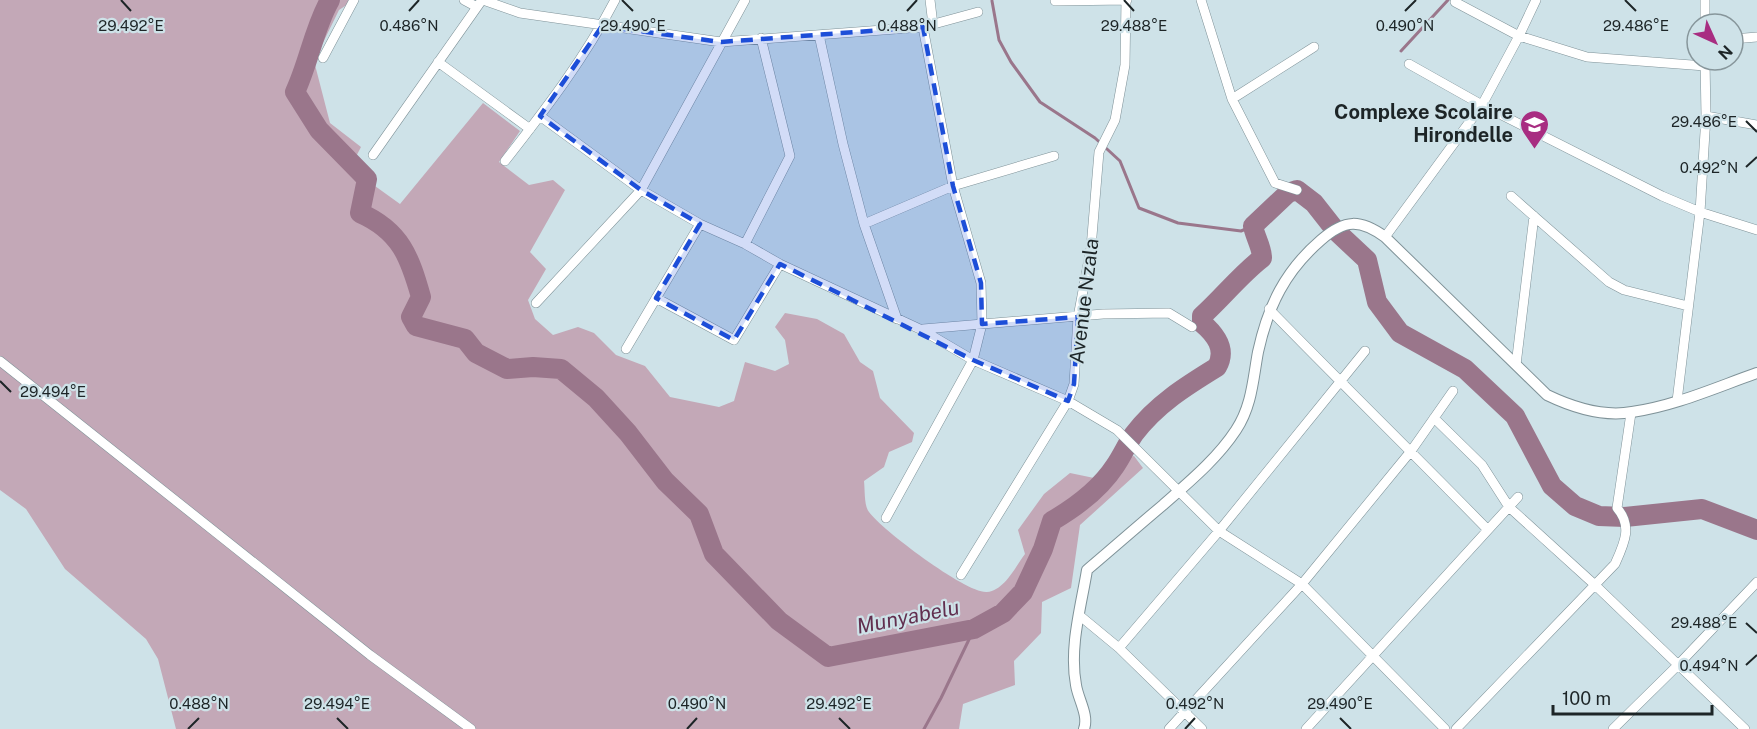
<svg xmlns="http://www.w3.org/2000/svg" width="1757" height="729" viewBox="0 0 1757 729" font-family="'Public Sans',sans-serif">
<style>
.green{fill:#c3a8b7}
.lines{fill:none;stroke-linecap:round;stroke-linejoin:round}
.stream{stroke:#9a768b;stroke-width:3}
.river{stroke:#9a768b;stroke-width:20}
.minor-casing{stroke:#7f9298;stroke-width:10}
.tertiary-casing{stroke:#7f9298;stroke-width:12}
.minor{stroke:#fff;stroke-width:9}
.tertiary{stroke:#fff;stroke-width:10}
.marked{fill:#1d4ed8;fill-opacity:0.2;stroke:#1d4ed8;stroke-width:4.5;stroke-dasharray:12 8;stroke-linejoin:round}
.ticks{fill:none;stroke:#1d2527;stroke-width:2}
.labels{text-anchor:middle;stroke-width:4.5;stroke-linejoin:round;paint-order:stroke}
.poi-label{font-size:20px;font-weight:bold;fill:#1d2527;stroke:#cee2e8;text-anchor:end}
.street-label{font-size:20px;fill:#1d2527;stroke:#cee2e8}
.water-label{font-size:21px;font-style:italic;fill:#612f4f;stroke:#cee2e8}
.ticks-label{font-size:15px;text-anchor:middle;fill:#1d2527;stroke:#cee2e8;stroke-width:4.5;stroke-linejoin:round;paint-order:stroke}
</style>
<rect width="100%" height="100%" fill="#cee2e8"/>
<path class="green" d="M0,0h354l-15,10 -25,51 16,62 31,24 -11,21 50,36 83,-101 37,28 -21,31 30,23 24,-5 12,10 -35,62 16,17 -18,31 7,19 18,16 25,-8 16,6 22,22 29,11 25,31 49,10 15,-6 11,-39 30,9 14,-7 -4,-24 -10,-13 10,-14 32,6 27,15 16,28 13,9 7,27 34,35 -2,9 -23,10 -5,15 -20,14c1,9 0,25 5,31 13,18 98,82 118,80 18,-2 28,-25 38,-38l-7,-24 26,-36 26,-21 24,5 21,-17 19,-5 9,12 -63,57 -9,63 -29,14 -1,31 -27,28 1,24 -52,19 -4,25h-783l-18,-70 -12,-20 -81,-70 -39,-60 -26,-19z"/>
<g class="lines">
<path class="stream" d="M992,1l7,39 12,22 29,40 55,36 25,23 19,47 39,15 63,8 12,-5
M1401,51l47,-51
M924,729l17,-31 33,-69"/>
<path class="river" d="M330,0c-16,28 -21,62 -35,92l24,38 48,49 -7,34c41,18 50,45 61,84l-10,20 5,9 49,13 11,14 31,16 26,-2 28,2 35,29 32,35 37,48 34,33 15,40 65,67 49,36 146,-28 29,-16 20,-21 20,-43 9,-28c24,-14 48,-32 63,-55 7,-10 12,-22 19,-32 23,-30 52,-48 83,-67 10,-18 -2,-33 -15,-44v-7c21,-19 38,-41 60,-58 0,-11 -7,-21 -9,-32l35,-33 9,-3 17,13 22,28 31,29 10,42 23,31 65,36 50,47 37,70 23,20 24,10 26,1 77,-8 55,21"/>
<defs>
<path id="minor" d="M464,0l13,7
M483,0l37,13 201,29 202,-15 55,-15
M930,0l3,25
M1201,0l31,99 43,84 22,7
M1705,0v24
M1055,1l72,-1
M1455,2l64,34 68,21 118,9
M819,35l24,109 21,80 33,95
M1733,39l24,-2
M323,58l31,-58
M438,62l92,67
M1409,64l73,41 180,91 38,16 57,18
M1232,99l82,-52
M540,116l101,74 59,34 45,20 35,20 142,66 51,30 95,41 49,29 102,101 83,53 143,145
M1706,116l51,9
M373,155l109,-155
M505,161c40,-51 80,-103 110,-161
M1511,196l98,86 15,8 64,16
M864,224l89,-38 101,-30
M1385,237l97,-132 37,-69 17,-36
M745,244l45,-88 -29,-118
M656,298l78,42 46,-76
M536,303l105,-113 104,-190
M1269,309c72,74 146,146 218,220
M923,329l180,-15 66,-1 23,14
M626,349l74,-125
M0,361l370,294 101,74
M1516,365l18,-149
M1677,401l23,-189 6,-96 -1,-56
M1434,418l48,47 27,42 86,78 150,144
M886,518l87,-158 9,-36 -1,-41 -28,-97 -30,-159
M961,575l107,-174 6,-17 4,-67 13,-69 8,-96 16,-32 10,-55 1,-65
M1079,615l40,33 83,81
M1119,648l100,-117 146,-180
M1169,729l133,-145 109,-133 42,-60
M1306,729l212,-232
M1456,729l159,-165c9,-20 18,-38 2,-56l14,-95
M1613,729l65,-64 79,-83"/>
<path id="tertiary" d="M1084,729c5,-14 -6,-30 -8,-44 -7,-38 5,-78 11,-115 26,-22 51,-44 76,-65 26,-23 54,-46 73,-75 16,-24 17,-51 22,-78 10,-46 27,-81 63,-112 24,-21 39,-21 64,-3l162,158c25,12 57,22 85,17 43,-6 85,-25 125,-39"/>
</defs>
<use href="#minor" class="minor-casing"/>
<use href="#tertiary" class="tertiary-casing"/>
<use href="#minor" class="minor"/>
<use href="#tertiary" class="tertiary"/>
</g>
<path class="marked" d="M602,26l119,16 202,-15 30,159 28,97 1,41 96,-7 -4,67 -6,17 -95,-41 -193,-96 -46,76 -78,-42 44,-74 -59,-34 -101,-74z"/>
<path class="ticks" d="M121,0l10,11M622,0l11,11M1124,0l10,11M1625,0l11,11M409,11l10,-11M907,11l10,-11M1405,11l11,-11M1746,121l11,11M1746,167l11,-10M0,381l11,11M1746,623l11,10M1746,665l11,-10M337,718l11,11M839,718l11,11M1340,718l11,11M188,729l11,-11M687,729l10,-11M1185,729l10,-11"/>
<defs>
<symbol id="school-pin" viewBox="-11 -11 22 30"><path d="M0 17L-7.5 6A9.5 9.5 0 1 1 7.5 6Z" fill="#a82d81" stroke="#cee2e8"/><path d="M0-5L7-2L0 1L-7-2ZM-4 1L0 2.5L4 1V4Q0 6-4 4Z" fill="#fff"/></symbol>
</defs>
<g fill-rule="evenodd">
<use href="#school-pin" x="1518" y="108" width="33" height="45"/>
</g>
<g class="labels">
<g class="poi-label">
<text x="1513" y="119">Complexe Scolaire<tspan x="1513" dy="23">Hirondelle</tspan></text>
</g>
<g class="street-label">
<text transform="translate(1084 301) rotate(-83)" y="7">Avenue Nzala</text>
</g>
<g class="water-label">
<text transform="translate(908 617) rotate(-11)" y="7">Munyabelu</text>
</g>
</g>
<g class="ticks-label">
<text x="131" y="31">29.492°E</text>
<text x="409" y="31">0.486°N</text>
<text x="633" y="31">29.490°E</text>
<text x="907" y="31">0.488°N</text>
<text x="1134" y="31">29.488°E</text>
<text x="1405" y="31">0.490°N</text>
<text x="1636" y="31">29.486°E</text>
<text x="1704" y="127">29.486°E</text>
<text x="1709" y="173">0.492°N</text>
<text x="53" y="397">29.494°E</text>
<text x="1704" y="628">29.488°E</text>
<text x="1709" y="671">0.494°N</text>
<text x="199" y="709">0.488°N</text>
<text x="337" y="709">29.494°E</text>
<text x="697" y="709">0.490°N</text>
<text x="839" y="709">29.492°E</text>
<text x="1195" y="709">0.492°N</text>
<text x="1340" y="709">29.490°E</text>
</g>
<g transform="translate(1715 42) rotate(135)"><circle r="28" fill="#cee2e8" stroke="#87969b" stroke-width="1.5"/>
<path d="M0-4.5L10 22L0 15L-10 22Z" fill="#a82d81"/>
<text y="-9" font-size="16" font-weight="bold" text-anchor="middle" fill="#1d2527">N</text>
</g>
<path d="M1553 705v9h159v-9" fill="none" stroke="#1d2527" stroke-width="3"/>
<text x="1562" y="705" font-size="18" fill="#1d2527" stroke="#cee2e8" stroke-width="4.5" paint-order="stroke">100 m</text>
</svg>
